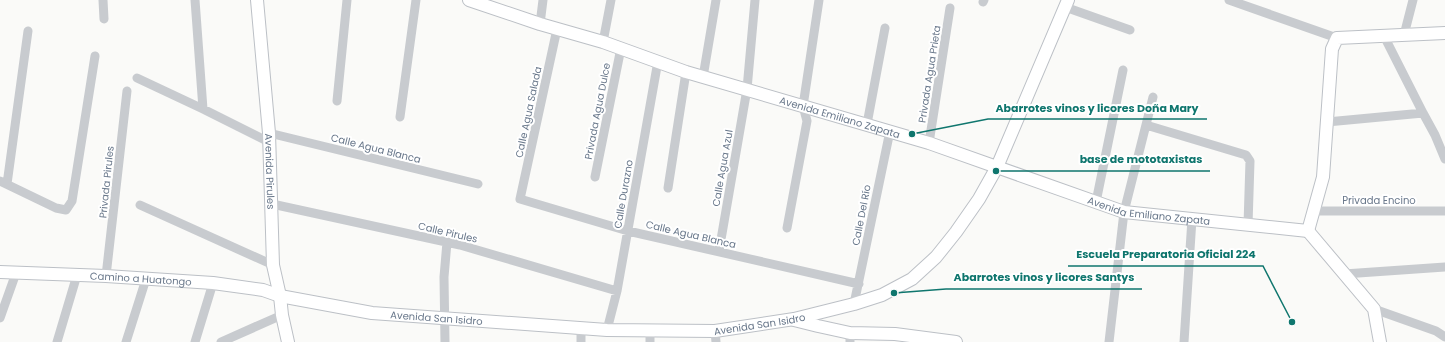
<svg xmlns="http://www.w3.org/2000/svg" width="1445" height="342" viewBox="0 0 1445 342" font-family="Poppins,sans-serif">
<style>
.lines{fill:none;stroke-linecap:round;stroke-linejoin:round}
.secondary-casing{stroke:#bcc0c6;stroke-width:14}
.minor{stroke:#c8cbcf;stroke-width:9}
.secondary{stroke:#fff;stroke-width:12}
.labels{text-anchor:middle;stroke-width:4;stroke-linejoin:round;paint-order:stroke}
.street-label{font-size:10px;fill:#68778a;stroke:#fff}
.leader{fill:none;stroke:#0f766e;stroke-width:1.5}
.callout-dot{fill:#0f766e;stroke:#fff;stroke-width:1.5}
.callout-label{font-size:11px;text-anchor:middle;font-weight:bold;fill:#0f766e;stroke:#fff;stroke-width:4;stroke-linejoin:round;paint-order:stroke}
</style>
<rect width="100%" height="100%" fill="#fafaf8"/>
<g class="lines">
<defs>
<g id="secondary">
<path id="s1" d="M257,0l12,133 4,132 7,31 2,19 6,27"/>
<path id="s2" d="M469,0l71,24 63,18 83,30 243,71 195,69 184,19"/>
<path d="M1308,231l15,-54 9,-128 5,-11 108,-5"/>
<path d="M1308,231l66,78 6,33"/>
<path id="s3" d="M0,272l106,4 107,7 50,7 17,6 92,17 235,17 108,1 79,-12 60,-15 28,-9 30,-16 24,-22 20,-25 23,-33 18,-32 71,-167"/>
<path d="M794,320l24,6 32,7 45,1 61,8"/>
</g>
</defs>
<use href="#secondary" class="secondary-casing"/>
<path class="minor" d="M103,0l1,19
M195,0l8,109
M1229,0l108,38
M983,2l1,-2
M1065,7l65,23
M540,24l3,-24
M557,29l-37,170 108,32 231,53
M1404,35l9,-35
M1384,36l39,77 12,22 10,24
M603,42l8,-42
M703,77l13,-77
M137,78l66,31 66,33
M337,101l10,-101
M400,117l16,-117
M1327,122l96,-9
M867,124l18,-96
M1146,125l100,30 4,6 -2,64
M269,133l209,51
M929,143l21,-135
M595,177l26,-129
M0,181l56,27 10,2 6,-9 23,-145
M7,184l21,-153
M668,188l18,-116
M1096,202l27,-132
M272,204l188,41 157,46
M140,205l133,60
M1313,211h132
M787,228l20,-107 -4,-15 16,-106
M719,251l28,-162 8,-89
M1344,274l101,-7
M106,276l21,-185
M854,304l36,-173
M1374,309l62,22 9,6
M0,318l16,-45
M581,328v14
M607,330l10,-39 41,-230
M650,331v11
M715,331l1,11
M850,333v9
M57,342l20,-67
M126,342l20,-63
M195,342l18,-59
M221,342l61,-27
M445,342l-1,-65 3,-35
M1109,342l15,-130 29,-115
M1184,342l8,-123"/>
<use href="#secondary" class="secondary"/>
</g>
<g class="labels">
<g class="street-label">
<text transform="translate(929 74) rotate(-81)" y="4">Privada Agua Prieta</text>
<text transform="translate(597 111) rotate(-79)" y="4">Privada Agua Dulce</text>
<text transform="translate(528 112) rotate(-78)" y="4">Calle Agua Salada</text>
<text dy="4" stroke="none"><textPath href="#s2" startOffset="389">Avenida Emiliano Zapata</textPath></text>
<text transform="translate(376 148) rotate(14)" y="4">Calle Agua Blanca</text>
<text transform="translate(722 168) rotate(-80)" y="4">Calle Agua Azul</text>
<text dy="4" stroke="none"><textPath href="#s1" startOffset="172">Avenida Pirules</textPath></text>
<text transform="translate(106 182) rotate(-84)" y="4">Privada Pirules</text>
<text transform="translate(623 194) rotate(-80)" y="4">Calle Durazno</text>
<text x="1379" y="204">Privada Encino</text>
<text dy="4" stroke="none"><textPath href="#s2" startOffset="713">Avenida Emiliano Zapata</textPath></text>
<text transform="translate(861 215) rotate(-79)" y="4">Calle Del Río</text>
<text transform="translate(448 232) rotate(13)" y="4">Calle Pirules</text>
<text transform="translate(691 234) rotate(13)" y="4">Calle Agua Blanca</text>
<text dy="4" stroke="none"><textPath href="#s3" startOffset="141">Camino a Huatongo</textPath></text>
<text dy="4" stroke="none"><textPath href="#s3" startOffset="440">Avenida San Isidro</textPath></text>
<text dy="4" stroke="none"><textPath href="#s3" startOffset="764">Avenida San Isidro</textPath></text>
</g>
</g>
<path class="leader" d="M912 134L988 119H1207M996 171L1072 171H1210M1292 322L1263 266H1068M894 293L946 289H1142"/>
<g class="callout-dot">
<circle cx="912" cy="134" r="4"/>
<circle cx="996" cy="171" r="4"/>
<circle cx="1292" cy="322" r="4"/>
<circle cx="894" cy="293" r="4"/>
</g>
<g class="callout-label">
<text x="1097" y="112">Abarrotes vinos y licores Doña Mary</text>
<text x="1141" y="163">base de mototaxistas</text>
<text x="1166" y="258">Escuela Preparatoria Oficial 224</text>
<text x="1044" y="281">Abarrotes vinos y licores Santys</text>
</g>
</svg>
